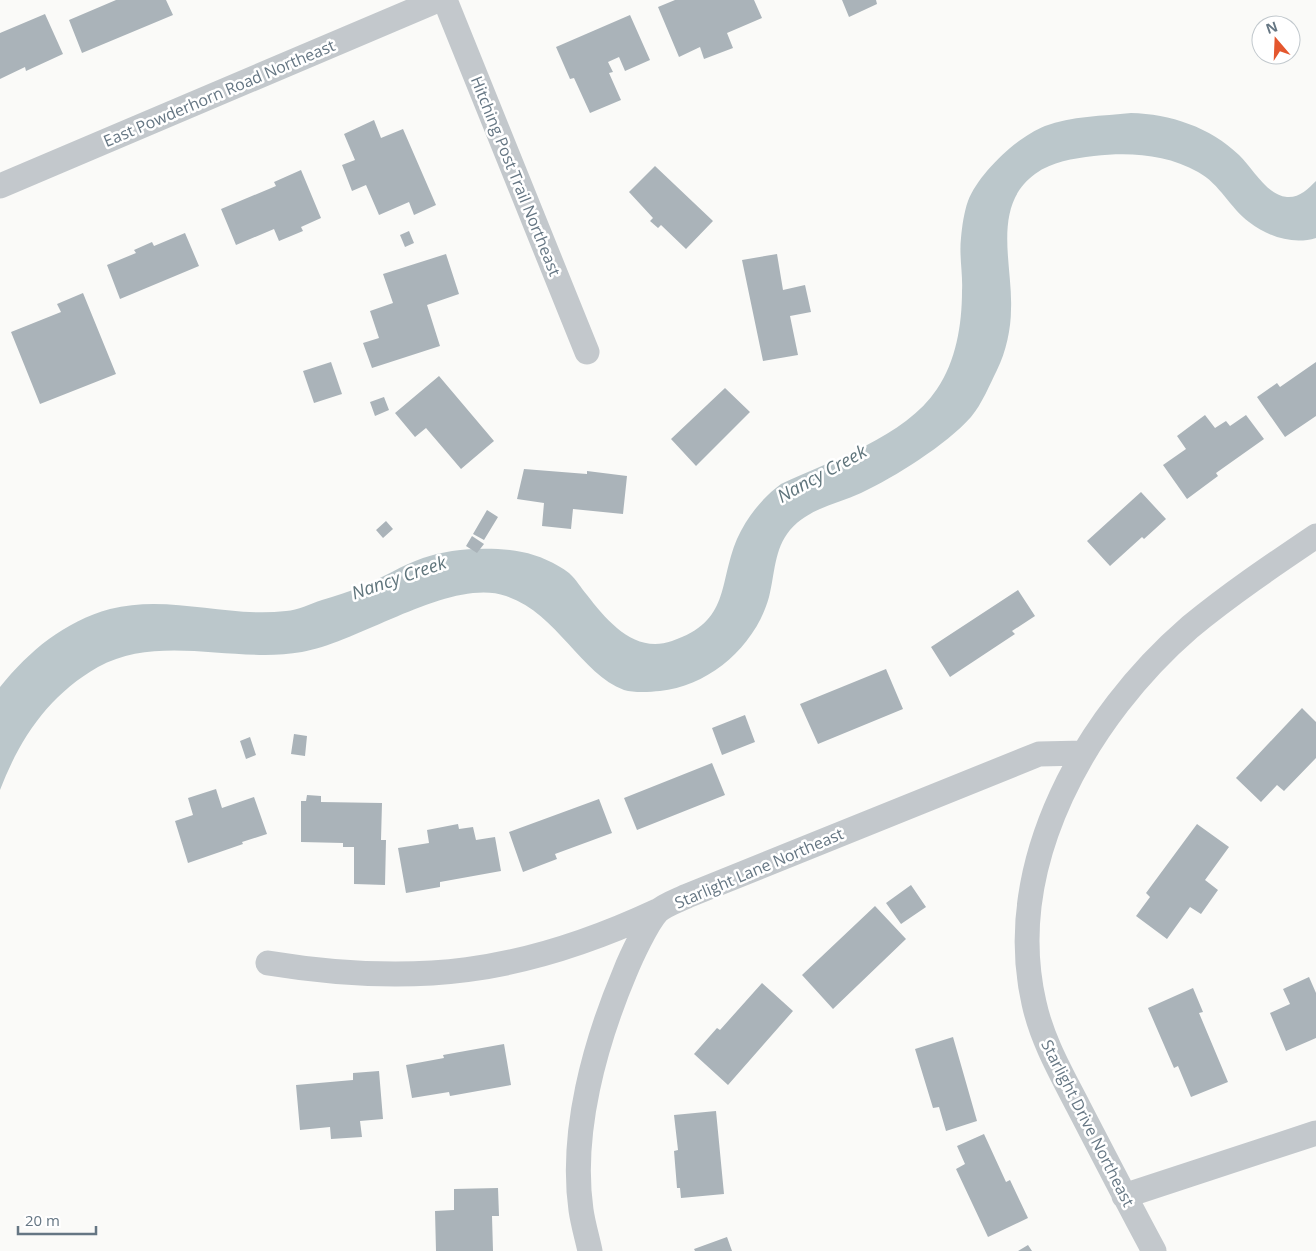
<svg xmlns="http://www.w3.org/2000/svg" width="1316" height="1251" viewBox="0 0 1316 1251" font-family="'Open Sans',sans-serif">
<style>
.water{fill:#bbc7cb}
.building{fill:#aab3b9}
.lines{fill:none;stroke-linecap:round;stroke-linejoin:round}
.street{stroke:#c3c8cc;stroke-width:25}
.labels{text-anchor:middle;stroke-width:5;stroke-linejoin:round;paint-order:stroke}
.street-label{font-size:16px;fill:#657683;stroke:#fff}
.water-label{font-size:18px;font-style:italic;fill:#60757c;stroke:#fff}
</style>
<rect width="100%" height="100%" fill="#fafaf8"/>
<path class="water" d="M1131,113c39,1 79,14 108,42 14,13 27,40 48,42 12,1 21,-8 29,-16v57c-23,7 -47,-1 -67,-16 -19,-14 -29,-38 -51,-50 -32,-18 -69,-20 -104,-16 -22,3 -41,5 -59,18 -44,32 -22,91 -24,135 0,20 -5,43 -14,61 -7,14 -15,34 -26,47 -25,28 -76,60 -110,76 -24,11 -52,15 -71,37 -16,19 -15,44 -21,67 -13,48 -59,89 -109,94 -10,1 -26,2 -36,-1 -43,-16 -68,-78 -118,-94 -55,-19 -146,46 -204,56 -67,12 -142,-19 -204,15 -49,28 -78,71 -98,123v-103c30,-37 64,-65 110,-78 59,-15 117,9 176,2 12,-1 24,-7 36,-11 13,-4 27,-8 40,-14 21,-8 40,-21 61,-28 27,-10 70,-12 99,-6 16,3 34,11 47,21 7,6 12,15 18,22 21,27 48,59 85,46 59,-20 46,-57 65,-102 10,-22 25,-41 44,-55 51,-24 124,-47 156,-95 19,-28 25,-64 25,-98 1,-17 -3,-35 -1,-53 1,-11 3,-26 7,-37 11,-28 49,-64 77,-75 26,-10 58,-10 86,-13z"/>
<path class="building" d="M116,0h50l7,15 -91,38 -13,-33z
M675,0h79l8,18 -35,15 6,15 -29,11 -4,-12 -21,10 -21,-50z
M842,0h34l1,4 -28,13z
M45,14l18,40 -37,17 -1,-4 -25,12v-46z
M630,15l20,45 -25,11 -6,-14 -11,5 5,10 -4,1 12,27 -31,13 -16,-35 -4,1 -14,-32z
M374,120l7,18 22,-9 33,76 -22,10 -5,-13 -30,13 -13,-30 -14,6 -10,-26 13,-5 -11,-26z
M655,166l58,55 -27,28 -25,-24 -3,3 -8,-7 3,-3 -24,-26z
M301,170l20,48 -20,9 2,4 -24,10 -5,-12 -38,16 -15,-36 55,-23 -2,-4z
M409,231l5,12 -9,4 -5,-12z
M185,233l14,33 -79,33 -13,-34 29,-12 -2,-3 18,-8 2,4z
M446,254l13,40 -32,11 13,41 -68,22 -9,-25 16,-5 -9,-27 23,-8 -10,-29z
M777,254l6,36 22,-5 6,27 -21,4 8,39 -35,6 -21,-101z
M83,293l33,81 -76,30 -29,-72 50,-20 -4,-8z
M331,362l11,32 -28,9 -11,-32z
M1316,362v54l-31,21 -28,-40 20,-14 3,4z
M439,376l55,65 -33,28 -35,-41 -11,9 -20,-24z
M725,388l25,24 -54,54 -25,-27z
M384,397l5,13 -14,6 -5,-14z
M1205,415l10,13 11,-7 4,5 16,-11 18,24 -48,34 2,3 -31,23 -24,-34 23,-16 -9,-13z
M524,469l63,5v-3l40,5 -4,38 -50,-5 -2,20 -29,-3 2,-23 -27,-4z
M1141,492l25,27 -22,20 -2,-2 -32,29 -23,-25z
M487,510l11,7 -14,23 -11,-6z
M386,521l7,8 -10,9 -7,-8z
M472,536l12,8 -7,9 -11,-7z
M1018,590l17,26 -23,15 3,3 -65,43 -19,-30z
M886,669l17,40 -85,35 -18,-40z
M1302,708l14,14v36l-32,33 -7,-6 -16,17 -25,-24z
M745,715l10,27 -33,13 -10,-27z
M294,734l13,2 -2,20 -14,-2z
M250,737l6,18 -10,4 -6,-18z
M712,763l13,32 -88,35 -13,-32z
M216,789l6,19 32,-11 13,37 -25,8 1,2 -55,19 -13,-42 18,-6 -5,-17z
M307,795l14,1v6l61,1 -1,37h5l-1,45 -31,-1v-37h-11v-4l-42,-1v-41h5z
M599,799l13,34 -57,21 2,5 -34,13 -14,-40z
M458,824l1,5 14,-2 3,13 19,-3 6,34 -61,11v5l-34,6 -8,-45 31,-5 -2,-13z
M1197,824l32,23 -24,33 13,10 -17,24 -11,-7 -23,32 -31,-23 14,-19 -4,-4z
M911,885l15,22 -25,17 -15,-21z
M875,906l31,33 -73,70 -31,-34z
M1309,977l7,16v45l-30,13 -16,-38 20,-9 -7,-15z
M762,983l31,28 -65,74 -34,-31 23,-26 3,2z
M1193,988l10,24 -4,1 29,69 -37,15 -13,-31 -4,2 -26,-60z
M953,1037l24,84 -31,10 -7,-24 -6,1 -18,-59z
M504,1044l7,41 -61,11 -1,-4 -37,6 -6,-33 38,-7 -1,-3z
M379,1071l4,48 -23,2 2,16 -31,2 -1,-12 -30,3 -4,-45 57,-5v-7z
M716,1111l8,83 -43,4 -1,-10h-3l-3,-37 4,-1 -4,-35z
M984,1134l22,48 4,-2 18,38 -40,19 -32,-68 9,-5 -8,-18z
M498,1188l1,28h-7l1,35h-57l-1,-40 19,-1v-21z
M727,1237l5,14h-37l-1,-2z
M1028,1245l4,6h-14z"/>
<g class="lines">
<path class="street" d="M445,0l142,352
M0,186l438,-186
M268,963c147,24 254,11 389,-52
M1124,1196l192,-63
M590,1251c-3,-14 -7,-27 -9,-41 -11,-78 14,-167 44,-238 6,-15 22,-49 32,-60 7,-7 22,-12 30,-16l352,-142 45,-1
M1154,1251c-26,-48 -51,-97 -76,-145 -17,-33 -36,-66 -44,-103 -32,-140 53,-287 156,-376 40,-33 83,-62 126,-91"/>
</g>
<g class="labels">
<g class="street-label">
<text transform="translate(219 93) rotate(-23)" y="6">East Powderhorn Road Northeast</text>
<text transform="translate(516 176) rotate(68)" y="6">Hitching Post Trail Northeast</text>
<text transform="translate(759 868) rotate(-23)" y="6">Starlight Lane Northeast</text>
<text transform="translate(1088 1123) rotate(63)" y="6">Starlight Drive Northeast</text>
</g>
<g class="water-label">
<text transform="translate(822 474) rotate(-29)" y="6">Nancy Creek</text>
<text transform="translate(399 578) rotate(-19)" y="6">Nancy Creek</text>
</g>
</g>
<g transform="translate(1276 40) rotate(341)"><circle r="24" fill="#ffffff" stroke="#c1c8cd"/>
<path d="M0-4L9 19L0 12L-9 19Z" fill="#e4572e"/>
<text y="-8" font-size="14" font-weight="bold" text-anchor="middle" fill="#657683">N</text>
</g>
<path d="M18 1226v8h78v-8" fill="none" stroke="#657683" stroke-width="2.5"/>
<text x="25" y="1226" font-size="15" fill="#657683" stroke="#ffffff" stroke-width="4" paint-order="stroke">20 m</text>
</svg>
